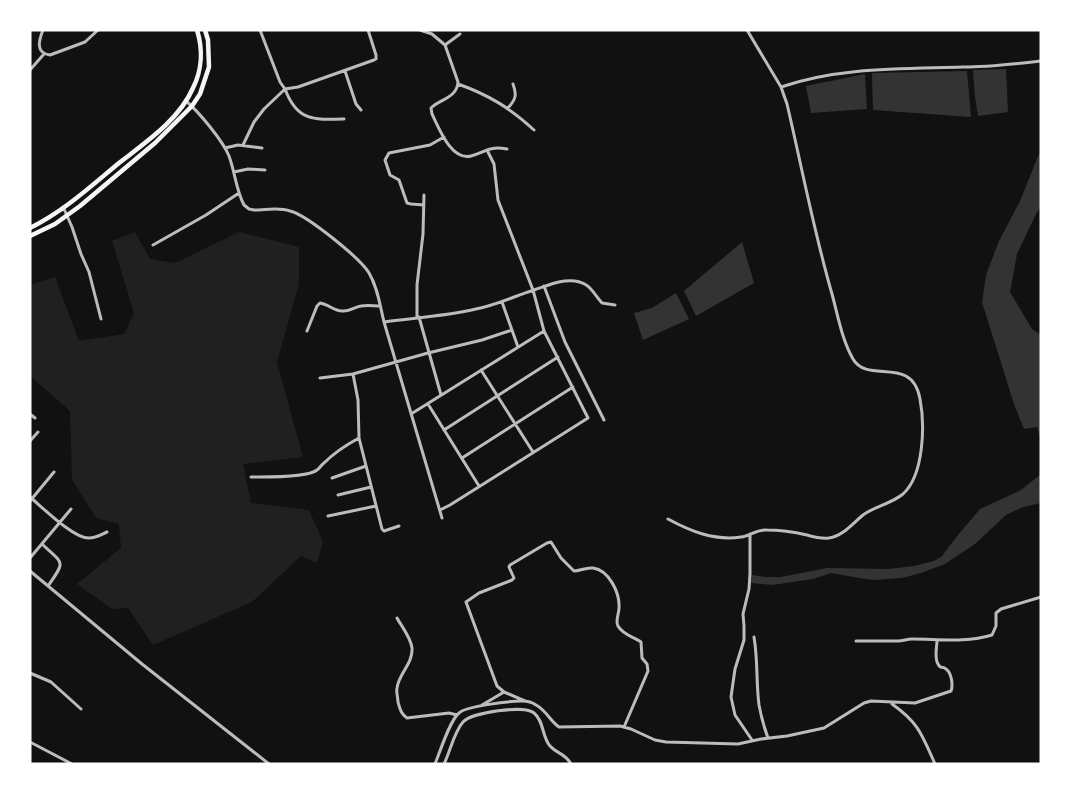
<svg xmlns="http://www.w3.org/2000/svg" width="1071" height="794" viewBox="0 0 1071 794" font-family="'Nunito Sans',sans-serif">
<style>
.green{fill:#202020}
.water{fill:#333}
.lines{fill:none;stroke-linecap:round;stroke-linejoin:round}
.minor{stroke:#bcbcbc;stroke-width:3}
.trunk{stroke:#f5f5f5;stroke-width:4.5}
</style>
<rect width="100%" height="100%" fill="#111"/>
<path class="green" d="M135,232l15,27 25,4 64,-31 60,15v37l-22,78 26,95 -60,7 8,39 58,7 14,32 -6,21 -16,-7 -49,46 -99,43 -25,-37 -16,1 -35,-25 44,-36 -2,-24 -23,-6 -24,-38 -2,-69 -40,-35v-91l25,-8 24,64 45,-7 10,-21 -22,-72z"/>
<path class="water" d="M1006,69l2,43 -30,4 -3,-19 -2,-27z
M967,71l4,46 -98,-7 -1,-37z
M865,74l2,35 -56,4 -5,-27z
M1041,152v55l-4,5 -20,42 -7,38 22,37 9,6v105l-4,-13 -13,2 -10,-25 -32,-102 4,-27 13,-34 21,-40 18,-45z
M742,242l12,41 -58,33 -12,-25z
M676,293l13,26 -46,21 -9,-27 18,-5z
M1041,474v29l-18,4 -17,8 -31,29 -30,20 -24,9 -19,5 -28,2 -15,-2 -28,-5 -18,6 -41,6 -21,-2 1,-8 14,2h15l46,-9 61,1 26,-3 20,-5 8,-5 16,-21 22,-26 41,-19z"/>
<g class="lines">
<path class="minor" d="M43,30c-4,10 -8,23 7,25l35,-13 13,-12
M260,30l20,52 5,7 13,-2 76,-27 2,-1v-4l-8,-25
M420,30l12,4 13,11 13,37c-1,16 -18,17 -27,26l1,6c7,14 19,47 39,42 17,-5 17,-10 36,-7
M445,45l15,-11
M30,70l14,-16
M345,71l11,33 5,6
M458,84c31,11 52,24 76,46
M781,87c58,-20 121,-18 182,-20 26,0 52,-3 78,-6
M186,101c13,11 37,40 43,55 6,16 7,34 15,49l5,4 5,1c12,0 25,-3 36,1 17,4 71,48 79,62 9,15 11,33 15,49l58,196
M508,108c8,-9 9,-13 5,-24
M243,145l11,-23 10,-13 21,-20c12,32 28,31 59,30
M225,148l13,-3 24,3
M234,172l14,-3 17,1
M424,205l-13,-1 -4,-1 -8,-23 -9,-5 -5,-15 4,-7 41,-8 14,-8
M64,209l8,18 9,27 8,18 12,47
M153,245l53,-30 33,-22
M544,286l21,56 39,78
M502,302l16,45
M419,317l22,78
M417,318v-33l6,-51 1,-39
M384,322c30,-4 62,-6 92,-13 20,-4 39,-13 58,-19 13,-4 27,-11 41,-9 15,2 18,12 27,22l13,2
M307,331l10,-25 3,-3c8,1 14,8 22,8 7,1 12,-4 19,-5 6,-1 13,0 19,0
M481,370l52,82
M320,378l33,-4
M428,404l51,82
M30,414l5,4
M411,414l133,-83
M444,430l114,-73
M30,441l8,-9
M462,458l111,-71
M251,477c14,0 56,1 66,-7 3,-2 4,-5 7,-7 10,-10 22,-18 35,-25
M332,478l34,-12
M338,495l33,-8
M30,497c12,10 44,42 59,41 7,0 13,-4 18,-6
M30,501l24,-29
M440,510l10,-5 138,-87 -44,-87 -11,-41 -35,-90 -4,-36 -7,-14
M328,516l48,-10
M668,519c22,12 46,22 73,18 9,-1 16,-8 26,-7 13,0 27,2 40,5 7,2 15,4 22,3 14,-2 24,-15 34,-23 12,-9 28,-11 40,-21 21,-19 22,-69 17,-95 -8,-45 -52,-14 -67,-40 -11,-19 -15,-43 -21,-65 -18,-62 -30,-126 -45,-190l-6,-17 -34,-57
M399,526l-15,5 -2,-2 -23,-91 -1,-38 -5,-26 75,-21 54,-13 30,-10
M750,534v40l-1,15 -6,25 1,12v14l-9,29 -4,28 4,18 17,25
M42,544c22,21 24,16 6,42
M30,558l41,-49
M30,571l112,93 127,100
M397,618c5,9 14,20 15,30 1,16 -13,25 -15,40 -1,4 1,10 1,14 2,7 3,12 9,16l42,-5 8,2
M754,637c4,23 2,45 5,68 2,11 5,22 9,33
M856,641c14,0 28,0 42,0 5,0 9,-2 14,-2 26,0 54,4 80,-4l4,-9v-13l5,-4 40,-12
M30,673l21,9 30,27
M525,701l-21,-9 -7,-6 -31,-84 13,-9 33,-13 2,-2 -5,-11 1,-2 37,-22 4,-1 10,16 13,13c6,0 12,-4 19,-3 16,2 27,25 26,40 0,6 -4,13 -1,18 5,9 16,11 23,16l1,16 5,6 1,7 -24,56
M892,704c27,19 30,31 43,60
M482,705l22,-13
M30,742l42,22
M435,764c5,-12 15,-44 24,-51 7,-7 52,-12 63,-12 5,0 10,1 14,4 10,5 14,16 23,22l61,-1 11,3 24,11 11,2 72,2 23,-5 26,-3 37,-8 40,-25 7,-2 44,2 36,-12c2,-5 1,-18 -5,-22 -5,-4 -5,1 -8,-5 -4,-6 -1,-17 -1,-24
M444,764c6,-12 10,-32 19,-42 9,-10 61,-17 71,-9 10,8 8,24 16,33 7,8 15,7 21,18"/>
<path class="trunk" d="M30,228c34,-17 60,-41 89,-65 27,-21 60,-43 74,-75 9,-18 10,-39 4,-58
M30,236l25,-12 25,-18 75,-63 37,-37 8,-12 9,-27 -1,-27 -3,-10"/>
</g>
<rect width="1071" height="794" fill="none" stroke="#ffffff" stroke-width="63"/>
</svg>
